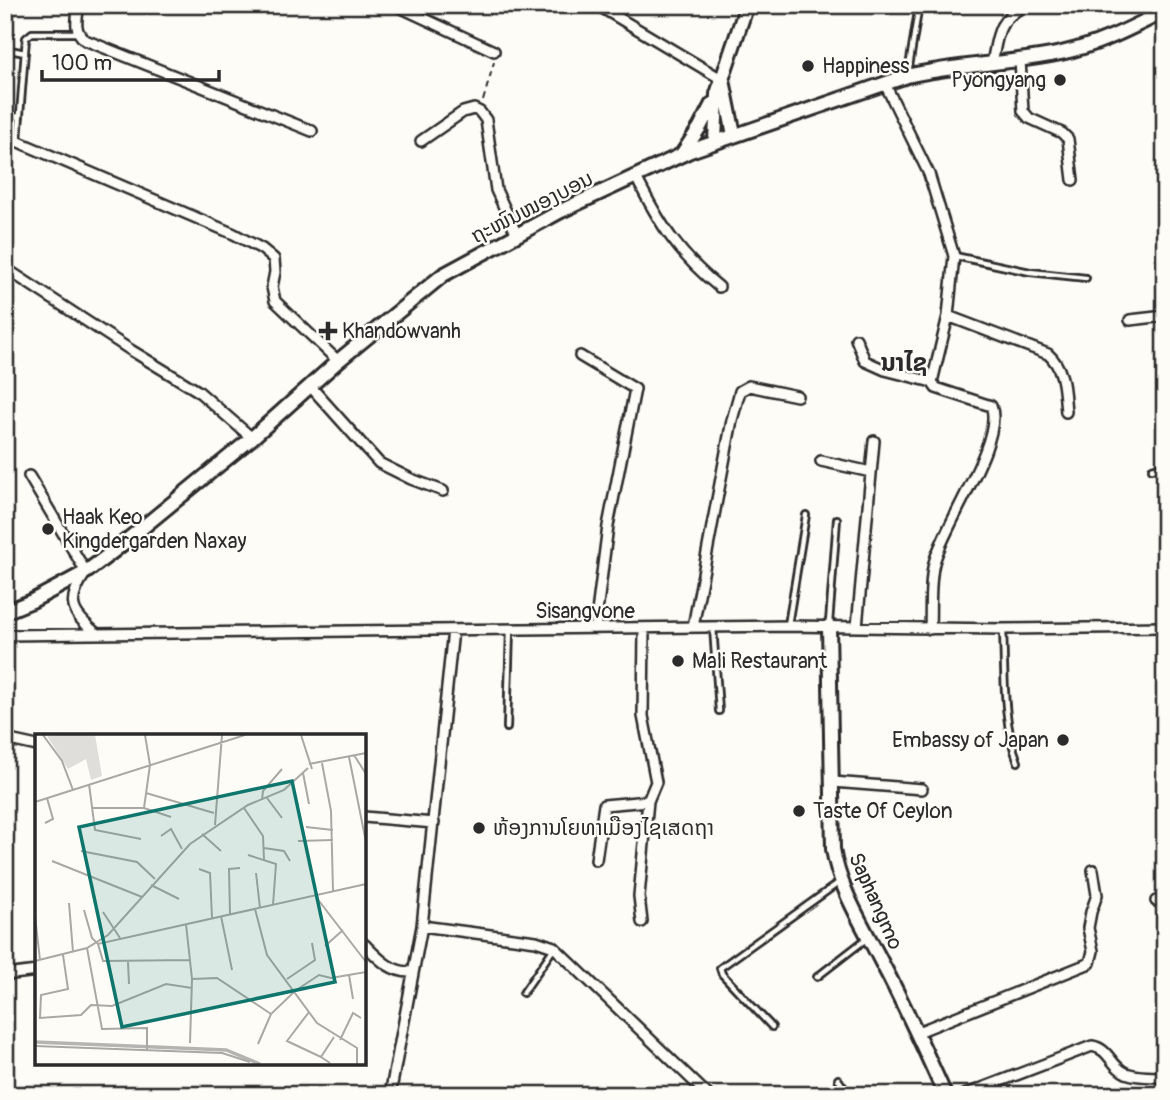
<svg xmlns="http://www.w3.org/2000/svg" width="1170" height="1100" viewBox="0 0 1170 1100" font-family="Pangolin,'Noto Sans Lao',sans-serif">
<style>
.lines{fill:none;stroke-linecap:round;stroke-linejoin:round}
.service-casing{stroke:#2b2b2b;stroke-width:10}
.minor-casing{stroke:#2b2b2b;stroke-width:14}
.tertiary-casing{stroke:#2b2b2b;stroke-width:18}
.path{stroke:#2b2b2b;stroke-width:2;stroke-dasharray:7 5;stroke-linecap:butt}
.service{stroke:#fdfcf7;stroke-width:4.5}
.minor{stroke:#fdfcf7;stroke-width:9}
.tertiary{stroke:#fdfcf7;stroke-width:12}
.poi-dot{fill:#2b2b2b;stroke:#fdfcf7;stroke-width:2.5}
.labels{text-anchor:middle;stroke-width:5;stroke-linejoin:round;paint-order:stroke}
.poi-label{font-size:21px;fill:#2b2b2b;stroke:#fdfcf7;text-anchor:start}
.street-label{font-size:21px;fill:#2b2b2b;stroke:#fdfcf7}
.quarter-label{font-size:24px;font-weight:bold;fill:#2b2b2b;stroke:#fdfcf7}
.inset-river{fill:none;stroke:#b5b4b1;stroke-width:3.5}
.inset-road{fill:none;stroke:#a9a8a5;stroke-width:2}
.view{fill:#0f766e;fill-opacity:0.15;stroke:#0f766e;stroke-width:3.5}
.inset-edge{fill:none;stroke:#2b2b2b;stroke-width:3.5}
</style>
<rect width="100%" height="100%" fill="#fdfcf7"/>
<filter id="ink" filterUnits="userSpaceOnUse"><feTurbulence type="fractalNoise" baseFrequency=".0143" numOctaves="2"/><feDisplacementMap in="SourceGraphic" scale="14" xChannelSelector="R" yChannelSelector="G"/><feConvolveMatrix kernelMatrix="1 2 1 2 8 2 1 2 1" color-interpolation-filters="sRGB"/></filter>
<g filter="url(#ink)">
<g class="lines">
<defs>
<path id="service" d="M5,49l20,4
M908,73l11,-68
M5,115l15,2
M18,140l8,-102 6,-5h45
M955,256l75,16 56,6
M1152,469l13,-4
M829,623l8,-104
M788,625l18,-110
M713,627l6,84
M1003,630c2,43 -1,91 15,132
M507,728l3,-99
M1164,975l1,1
M817,977l49,-38
M523,993l31,-45
M772,1027l-50,-53 -2,-6 121,-87
M838,1079l11,16
M274,1095h21"/>
<path id="minor" d="M79,5c-2,13 -6,26 6,35l227,91
M395,5l99,46
M597,5l126,75
M1020,60l3,51 6,7 33,15 6,6 5,41
M992,64c6,-31 4,-42 33,-59
M885,84l44,90 25,82 -6,60 -16,66
M5,136l229,98 28,15 12,10 1,13 -3,15 3,14 63,60
M421,141l42,-29 11,-3 6,3 6,8 10,70 21,45
M636,177c23,46 42,77 83,110
M5,268l124,81 69,42 54,47
M948,316l100,38c17,15 16,38 18,58
M1130,320l35,-4
M856,339l9,22 20,9 47,12 4,6 55,18c14,32 -48,121 -57,157 -5,20 -3,45 -4,66
M580,356l55,33 -27,137 -13,102
M311,387l68,76 32,16 32,12
M821,461l50,11
M29,476l57,96c-20,30 -16,40 11,62
M693,627l39,-207 8,-29 9,-5 48,10
M857,627l17,-186
M5,635l783,-9 215,3 162,-2
M5,739l32,7
M833,782l89,7
M364,817l70,6
M596,860l8,-55 44,-4
M1156,901l9,-2
M642,922l-3,-26 9,-95 8,-19 -13,-66 1,-87
M422,926l114,15 18,6 154,148
M364,944c14,14 27,29 48,28
M5,975l32,-4
M918,1032l172,-69 3,-12 -5,-23 3,-16 6,-17 -4,-25
M390,1095l32,-169 31,-296
M964,1095l128,-49c18,3 18,20 34,27 10,4 27,4 39,4"/>
<path id="tertiary" d="M723,80l11,55
M715,142l2,-48 30,-89
M682,154l18,-27 12,-23
M5,612l27,-11 54,-29 29,-22 137,-112 86,-77 105,-86 118,-64 129,-60 217,-75c51,-12 103,-12 154,-23 38,-8 70,-25 104,-42
M829,626l4,223c6,40 31,78 49,114 23,43 43,87 63,132"/>
</defs>
<use href="#service" class="service-casing"/>
<use href="#minor" class="minor-casing"/>
<use href="#tertiary" class="tertiary-casing"/>
<path class="path" d="M483,101l11,-39"/>
<use href="#service" class="service"/>
<use href="#minor" class="minor"/>
<use href="#tertiary" class="tertiary"/>
</g>
</g>
<g class="poi-dot">
<circle cx="808" cy="66" r="7"/>
<circle cx="1060" cy="80" r="7"/>
<path d="M324.5 320.5h7v7h7v7h-7v7h-7v-7h-7v-7h7z"/>
<circle cx="48" cy="529" r="7"/>
<circle cx="678" cy="661" r="7"/>
<circle cx="1063" cy="740" r="7"/>
<circle cx="799" cy="811" r="7"/>
<circle cx="479" cy="828" r="7"/>
</g>
<g class="labels">
<g class="poi-label">
<text x="822" y="73">Happiness</text>
<text x="1046" y="87" text-anchor="end">Pyongyang</text>
<text x="342" y="338">Khandowvanh</text>
<text x="62" y="524">Haak Keo<tspan x="62" dy="24">Kingdergarden Naxay</tspan></text>
<text x="692" y="668">Mali Restaurant</text>
<text x="1049" y="747" text-anchor="end">Embassy of Japan</text>
<text x="813" y="818">Taste Of Ceylon</text>
<text x="493" y="835">ຫ້ອງການໂຍທາເມືອງໄຊເສດຖາ</text>
</g>
<g class="street-label">
<text transform="translate(532 207) rotate(-27)" y="7">ຖະໜົນໜອງບອນ</text>
<text x="585" y="618">Sisangvone</text>
<text transform="translate(876 901) rotate(66)" y="7">Saphangmo</text>
</g>
<g class="quarter-label">
<text x="904" y="371">ນາໄຊ</text>
</g>
</g>
<g transform="translate(35 734)">
<rect width="331" height="331" fill="#fdfcf7"/>
<path d="M31,1h29l7,41 -11,4 -5,-21 -18,10 -21,-33z" fill="#dfdeda"/>
<path class="inset-river" d="M0,308l191,8 34,14"/>
<path class="inset-road" d="M8,1l19,26 11,29M266,1l11,34M319,21l12,19M314,23l17,85M287,29l9,48 2,80M274,30l57,-11M268,39l6,31M54,50l6,46 46,9M111,59l68,20M232,64l15,20M227,66l1,-9 19,-22M0,68l210,-67M58,74h51l27,9M109,74l6,-43 -5,-30M209,74l19,28 1,24M10,89l8,-4 -6,-21M180,91l7,-90M271,93l27,3M167,100l19,17M126,102l10,-7 11,20M263,107l35,-1M229,114l20,3 6,10M46,117l56,11 18,17M213,121l28,9 -3,41M17,127l90,36M164,135l11,4 2,45M221,139l4,35M116,151l28,14M281,163l50,65M34,169l4,49M220,175l12,46 50,68 40,25v16M49,176l8,28 6,6 268,-60M68,178l17,26M195,180l-1,-45 11,-1M0,182l5,44M186,182l11,54M151,190l6,55 -2,64M63,210l5,17 87,-1M290,212l18,-16M52,214l15,81 45,-1v23M28,221l5,34 -27,6 -1,23 41,-3 10,-10 21,1 54,-22 26,4M0,227l52,-13 21,-13 82,-91 58,-39 36,-15 24,-22M93,228l1,22M314,241l4,24M157,245l25,-1 54,36M252,245l28,-19 -3,-17M274,278l-22,29 34,16M305,306l13,-27 8,5M223,310l13,-30 24,-23 24,-16 12,3 35,-6M0,312l187,7 28,9M295,329l-9,-6 13,-20"/>
<path class="view" d="M257,47l43,201 -213,45 -43,-200z"/>
<rect width="331" height="331" class="inset-edge"/>
</g>
<rect width="1170" height="1100" fill="none" stroke="#fdfcf7" stroke-width="28"/>
<rect x="14" y="14" width="1142" height="1072" fill="none" stroke="#2b2b2b" stroke-width="2.5" filter="url(#ink)"/>
<path d="M42 70v10h177v-10" fill="none" stroke="#2b2b2b" stroke-width="3.5"/>
<text x="52" y="70" font-size="21" fill="#2b2b2b" stroke="#fdfcf7" stroke-width="5" paint-order="stroke">100 m</text>
</svg>
